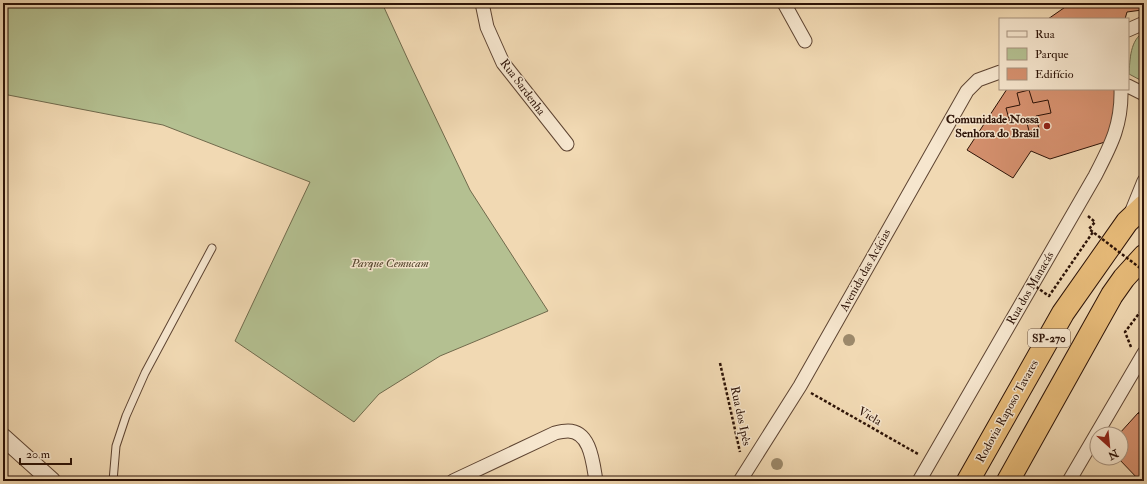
<svg xmlns="http://www.w3.org/2000/svg" width="1147" height="484" viewBox="0 0 1147 484" font-family="'IM FELL Double Pica',serif">
<style>
.green{fill:#b4c091;stroke:#706a4c}
.building{fill:#d5906e;stroke:#2d1307}
.lines{fill:none;stroke-linecap:round;stroke-linejoin:round}
.service-casing{stroke:#5e4432;stroke-width:9}
.minor-casing{stroke:#5e4432;stroke-width:15}
.tertiary-casing{stroke:#5e4432;stroke-width:19}
.motorway-casing{stroke:#2d1307;stroke-width:24}
.path{stroke:#2d1307;stroke-width:2.5;stroke-dasharray:3 2;stroke-linecap:butt}
.service{stroke:#f6e6ce;stroke-width:7}
.minor{stroke:#f6e6ce;stroke-width:13}
.tertiary{stroke:#f6e6ce;stroke-width:17}
.motorway{stroke:#e8bc7a;stroke-width:22}
.path-bridge{stroke:#2d1307;stroke-width:2.5;stroke-dasharray:3 2;stroke-linecap:butt}
.tree{fill:#9c896b}
.poi-dot{fill:#8f2418;stroke:#f6e6ce;stroke-width:1.5}
.labels{text-anchor:middle;stroke-width:3;stroke-linejoin:round;paint-order:stroke}
.shield{fill:#f6e6ce;stroke:#695243;stroke-width:1}
.shield-label{font-size:11px;font-weight:bold;fill:#2d1307}
.street-label{font-size:12px;fill:#2d1307;stroke:#f6e6ce}
.poi-label{font-size:12px;font-weight:bold;fill:#2d1307;stroke:#f6e6ce;text-anchor:end}
.park-label{font-size:12px;font-style:italic;fill:#564730;stroke:#f6e6ce}
</style>
<rect width="100%" height="100%" fill="#f1d9b3"/>
<filter id="stains"><feTurbulence type="fractalNoise" baseFrequency=".005" numOctaves="4"/><feColorMatrix values="0 0 0 0 .2 0 0 0 0 .09 0 0 0 0 .02 0 0 0 .5 -.17"/></filter>
<radialGradient id="worn" r=".72"><stop offset=".6" stop-color="#630" stop-opacity="0"/><stop offset="1" stop-color="#630" stop-opacity=".3"/></radialGradient>
<path class="green" d="M3,3h379l27,59 61,128 78,121 -108,45 -61,38 -25,28 -119,-81 75,-159 -147,-57 -160,-31z
M1144,32v50l-15,-8c1,-15 1,-34 15,-42z"/>
<path class="building" d="M1071,3h73v4l-2,3 -15,2 -2,7h-77z
M1007,89h111l-1,20 -12,33 -55,17 -19,-8 -18,27 -46,-28z
M1029,90l4,13 15,-3 3,13 -15,3 3,13 -10,2 -3,-12 -16,4 -4,-15 14,-3 -3,-12z
M1144,407v12l-6,-6z
M1138,413l6,6v62h-4l-22,-23h3v-24h-2z"/>
<g class="lines">
<defs>
<path id="service" d="M113,481l3,-35 10,-30 19,-43 67,-125"/>
<path id="minor" d="M482,3l5,24 16,36 64,81
M784,3l21,38
M1128,30l16,-7
M1128,86l16,8
M1131,213l13,-32
M453,481l102,-48c4,-1 9,-2 13,-2 23,0 25,33 28,50
M740,481l60,-95 167,-295 11,-11 22,-8
M919,481l176,-305c16,-31 27,-51 26,-87
M1069,481l75,-128"/>
<path id="tertiary" d="M3,437l49,44"/>
<path id="motorway" d="M968,481l95,-168 64,-91 17,-16
M1008,481l104,-186 12,-17 20,-22"/>
</defs>
<use href="#service" class="service-casing"/>
<use href="#minor" class="minor-casing"/>
<use href="#tertiary" class="tertiary-casing"/>
<use href="#motorway" class="motorway-casing"/>
<path class="path" d="M1088,216l7,6 -6,7 4,3
M1131,347l-6,-15 19,-25
M720,363l20,89
M811,393l107,61"/>
<use href="#service" class="service"/>
<use href="#minor" class="minor"/>
<use href="#tertiary" class="tertiary"/>
<use href="#motorway" class="motorway"/>
<path class="path-bridge" d="M1032,284l17,12 44,-64 51,39"/>
</g>
<g class="tree">
<circle cx="849" cy="340" r="6"/>
<circle cx="777" cy="464" r="6"/>
</g>
<circle class="poi-dot" cx="1047" cy="126" r="4"/>
<g class="labels">
<rect class="shield" x="1028" y="329" width="42" height="18" rx="3"/>
<g class="shield-label">
<text x="1049" y="342">SP-270</text>
</g>
<g class="street-label">
<text transform="translate(523 87) rotate(53)" y="4">Rua Sardenha</text>
<text transform="translate(865 270) rotate(-61)" y="4">Avenida das Acácias</text>
<text transform="translate(1030 288) rotate(-60)" y="4">Rua dos Manacás</text>
<text transform="translate(1007 411) rotate(-61)" y="4">Rodovia Raposo Tavares</text>
<text transform="translate(741 416) rotate(78)" y="4">Rua dos Ipês</text>
<text transform="translate(870 416) rotate(30)" y="4">Viela</text>
</g>
<g class="poi-label">
<text x="1039" y="123">Comunidade Nossa<tspan x="1039" dy="14">Senhora do Brasil</tspan></text>
</g>
<g class="park-label">
<text x="390" y="267">Parque Cemucam</text>
</g>
</g>
<rect width="1147" height="484" fill="none" stroke="#f1d9b3" stroke-width="16"/>
<rect x="4" y="4" width="1139" height="476" fill="none" stroke="#2d1307" stroke-width="2"/>
<rect x="8" y="8" width="1131" height="468" fill="none" stroke="#2d1307"/>
<rect x="999" y="18" width="130" height="72" fill="#f6e6ce" stroke="#a6927e"/>
<rect x="1007" y="31" width="20" height="6" fill="#f6e6ce" stroke="#a6927e"/>
<text x="1035" y="38" font-size="12" fill="#2d1307">Rua</text>
<rect x="1007" y="48" width="20" height="12" fill="#b4c091" stroke="#a6927e"/>
<text x="1035" y="58" font-size="12" fill="#2d1307">Parque</text>
<rect x="1007" y="68" width="20" height="12" fill="#d5906e" stroke="#a6927e"/>
<text x="1035" y="78" font-size="12" fill="#2d1307">Edifício</text>
<g transform="translate(1109 446) rotate(153)"><circle r="19" fill="#f6e6ce" stroke="#a6927e"/>
<path d="M0-3L7 15L0 10L-7 15Z" fill="#8f2418"/>
<text y="-6" font-size="11" font-weight="bold" text-anchor="middle" fill="#2d1307">N</text>
</g>
<path d="M20 458v6h51v-6" fill="none" stroke="#2d1307" stroke-width="2"/>
<text x="26" y="458" font-size="12" fill="#2d1307" stroke="#f6e6ce" stroke-width="3" paint-order="stroke">20 m</text>
<rect width="100%" height="100%" filter="url(#stains)"/>
<rect width="100%" height="100%" fill="url(#worn)"/>
</svg>
